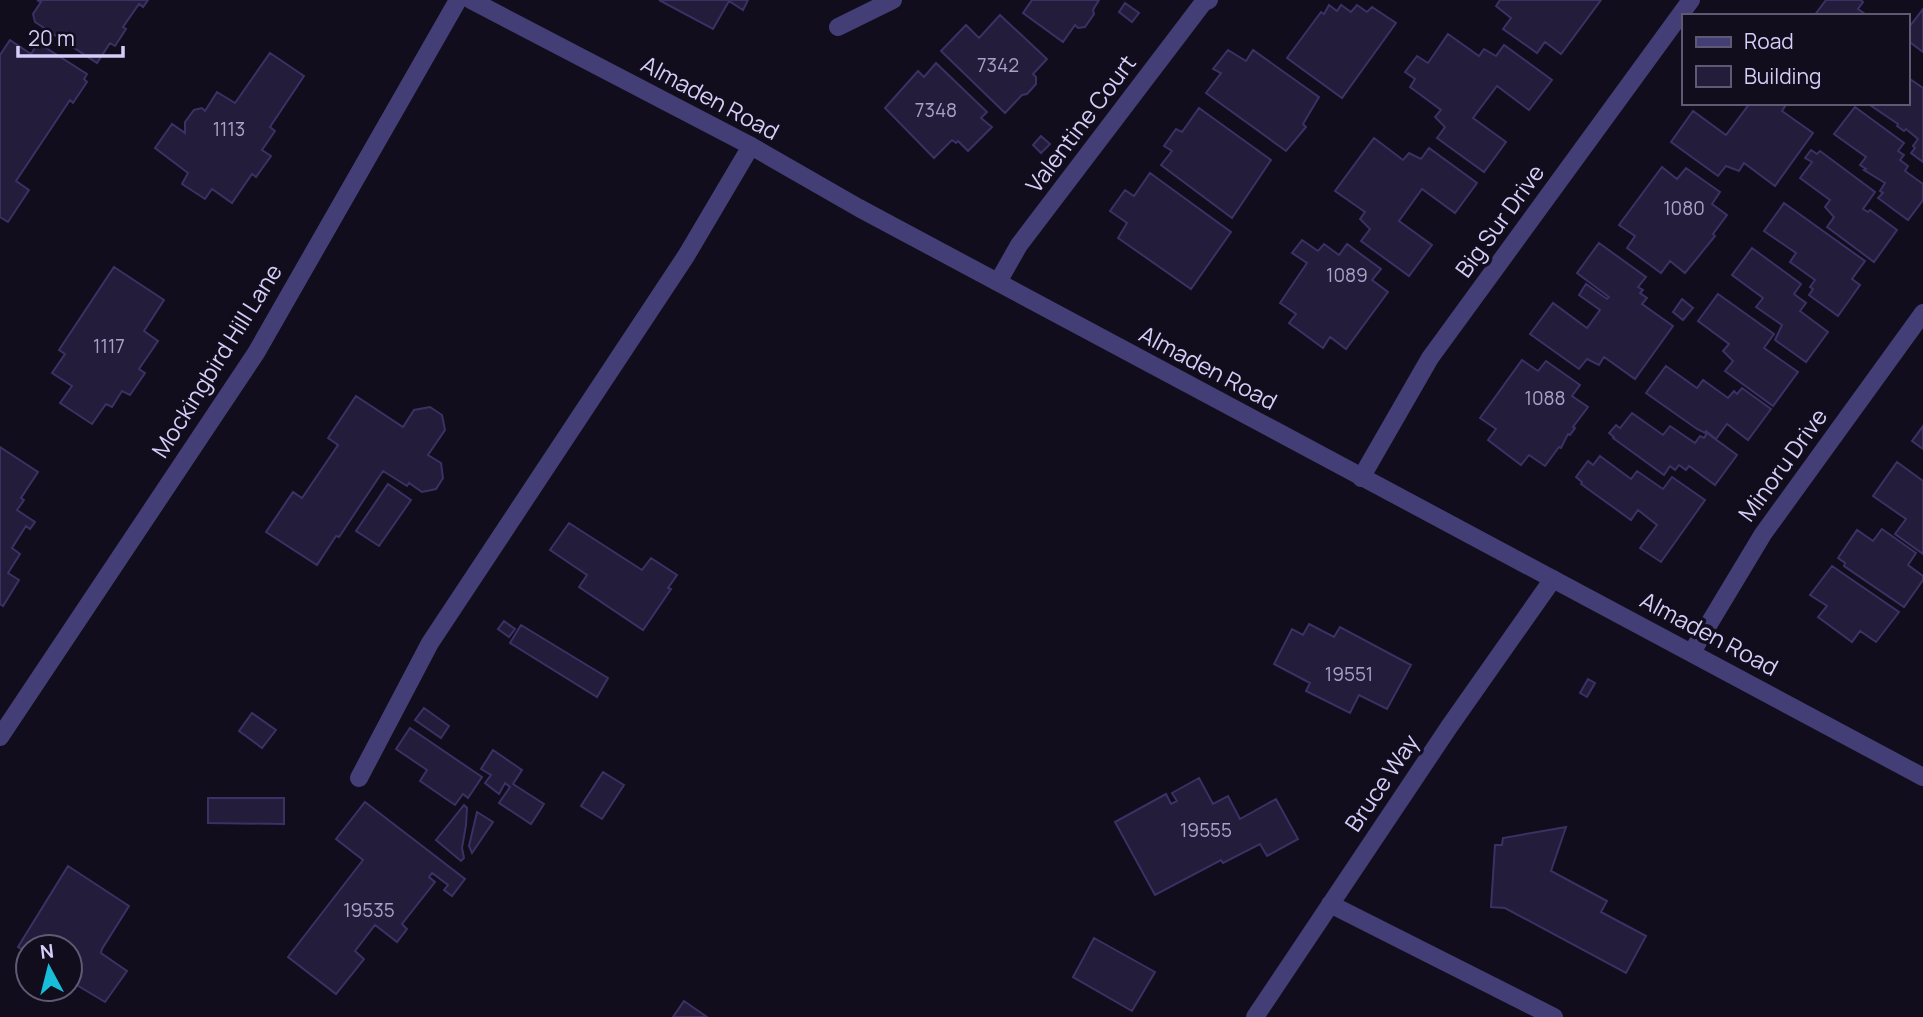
<svg xmlns="http://www.w3.org/2000/svg" width="1923" height="1017" viewBox="0 0 1923 1017" font-family="Manrope,sans-serif">
<style>
.building{fill:#231c3a;stroke:#3d3064;stroke-width:2}
.lines{fill:none;stroke-linecap:round;stroke-linejoin:round}
.service{stroke:#433e75;stroke-width:18}
.minor{stroke:#433e75;stroke-width:18}
.tertiary{stroke:#433e75;stroke-width:18}
.labels{text-anchor:middle;stroke-width:7;stroke-linejoin:round;paint-order:stroke}
.number-label{font-size:19px;fill:#a8a2c9}
.street-label{font-size:23px;fill:#d5cef9;stroke:#110d1c}
</style>
<rect width="100%" height="100%" fill="#110d1c"/>
<path class="building" d="M37,0h111l-5,7 -4,-3 -16,23 3,2 -11,17 -5,-3 -13,20 -62,-41 -2,-8 8,-12z
M659,0h89l-5,10 -14,-9 -16,28z
M1032,0h67l-6,10 1,4 -9,13 -7,1 -3,-3 -12,17 -40,-29z
M1500,0h101l-40,54 -16,-12 -8,11 -34,-24 8,-11 -15,-12z
M1826,0h35l2,2 -5,7 10,7h-54z
M1125,3l14,10 -7,9 -13,-10z
M1329,5l8,6 4,-6 10,7 6,-7 10,7 5,-5 24,16 -54,75 -55,-40 34,-46 3,2z
M1923,9v43l-16,-12v-10z
M1000,15l47,44 -14,15 3,3v7l-9,10 -5,1 -17,18 -64,-62 25,-26 13,13z
M1448,34l31,22 5,-7 12,7 8,-11 48,35 -23,30 -32,-24 -24,32 33,24 -22,30 -47,-34 8,-11 -10,-10 6,-7 -31,-23 5,-8 -10,-7 12,-16 11,7z
M10,40l21,14 7,-11 49,31 -3,5 3,3 -14,21 -3,-3 -54,81 13,9 -21,32 -8,-5v-162z
M1228,50l18,11 7,-11 66,47 -16,27 3,3 -20,24 -80,-58 15,-20 -8,-4z
M270,53l34,23 -34,51 5,4 -13,19 9,6 -15,21 -4,-3 -20,29 -20,-14 -7,10 -23,-15 6,-11 -33,-25 17,-24 13,9v-11l9,-12 8,-2 3,3 12,-19 18,11z
M936,63l51,49 -6,6 11,9 -24,24 -10,-10 -2,2 -4,-3 -18,18 -49,-50 33,-37 6,6z
M1907,77l16,11v74l-12,-9 4,-5 -2,-2 5,-7 -12,-10 -2,2 -7,-5 1,-2 -31,-21h40z
M1750,103h37l-5,8 31,22 -38,53 -31,-23 -5,8 -13,-5 -8,10 -47,-34 22,-31 33,24z
M1855,107l49,36 -6,8 6,4 -4,5 8,6 -3,5 18,13v16l-15,20 -30,-22 5,-5 -3,-2 5,-8 -21,-13 2,-1 -6,-4 6,-8 -32,-23z
M1199,108l72,52 -39,58 -71,-53 11,-14 -8,-5 12,-17 6,3z
M1041,136l9,8 -9,9 -8,-8z
M1374,138l29,22 6,-7 12,6 8,-11 48,35 -22,30 -33,-24 -23,32 33,24 -23,31 -48,-35 9,-12 -10,-10 5,-7 -30,-21z
M1811,150l6,4 3,-3 55,41 -12,17 5,3 2,-2 27,20 -23,32 -47,-35 7,-10 -9,-10 5,-7 -30,-22 12,-16 -7,-4z
M1662,167l15,12 9,-11 34,24 -8,12 15,11 -14,19 2,2 -30,37 -15,-12 -9,12 -34,-25 8,-12 -16,-11z
M1150,173l81,59 -40,57 -73,-51 9,-15 -17,-12 15,-21 9,6z
M1784,203l81,58 -13,18 8,6 -22,31 -29,-21 4,-6 -3,-2 5,-7 -25,-18 6,-9 -32,-22z
M1302,240l16,11 6,-7 15,11 8,-11 34,25 -9,11 16,12 -42,57 -16,-12 -7,11 -34,-25 7,-9 -16,-11 27,-40 -15,-10z
M1599,243l47,34 -8,10 5,3 -3,3 7,5 -5,6 31,22 -38,53 -31,-22 -5,8 -12,-6 -8,10 -49,-35 23,-31 34,25 13,-18 -21,-15 7,-11 21,15 2,-2 -32,-24z
M1752,248l49,36 -7,10 12,9 -6,8 28,21 -22,30 -31,-22 7,-15 -26,-18 7,-9 -31,-23z
M114,267l50,33 -20,31 14,10 -19,28 6,4 -15,22 -8,-4 -10,16 -6,-3 -14,20 -32,-21 12,-17 -20,-13 13,-19 -6,-4z
M1718,294l56,40 -10,14 34,24 -25,34 -48,-35 8,-10 -10,-10 6,-7 -31,-23z
M1682,299l11,9 -10,12 -10,-8z
M1522,360l16,11 8,-10 34,24 -8,11 16,11 -15,20 2,1 -5,7 -2,-1 -7,14 -2,-1 -14,19 -16,-11 -8,10 -33,-25 8,-11 -16,-11z
M1666,366l31,22 6,-8 25,18 6,-7 3,3 5,-6 29,21 -23,31 -21,-16 -11,15 -10,-8 -1,2 -8,-4 -51,-36z
M356,396l47,31 11,-17 16,-3 12,8 3,15 -17,25 13,8 2,15 -7,11 -14,3 -13,-9 -2,3 -24,-15 -44,66 -3,-1 -19,29 -51,-33 27,-40 9,6 36,-53 -10,-7z
M1632,413l31,22 7,-9 25,17 5,-7 4,2 3,-5 30,22 -22,30 -26,-19 -3,4 -7,-5 -4,5 -5,-4 -6,9 -51,-37 1,-1 -5,-4 7,-8 4,3z
M1923,426v23l-11,-8z
M0,447l38,25 -17,26 3,2 -7,10 18,12 -5,7 -4,-3 -14,22 8,6 -12,19 11,7 -16,26 -3,-2z
M1600,456l31,23 6,-8 26,18 9,-12 33,23 -44,62 -21,-14 17,-23 -19,-15 -7,10 -50,-36 1,-2 -6,-5 12,-16 5,4z
M1897,462l26,19v73l-28,-20 11,-15 -33,-23z
M388,484l23,16 -32,46 -23,-15z
M569,523l73,47 9,-12 26,17 -9,13 3,1 -28,41 -64,-43 8,-12 -37,-25z
M1882,529l34,24 -8,12 15,11v4l-19,27 -60,-41 1,-3 -7,-5 19,-28 16,11z
M1832,566l67,46 -23,30 -16,-11 -8,11 -34,-25 9,-11 -17,-11z
M504,621l11,8 -6,8 -11,-8z
M1309,624l25,13 6,-10 71,38 -24,44 -28,-14 -9,18 -44,-22 4,-8 -36,-19 18,-35 11,6z
M521,625l87,53 -11,19 -87,-54z
M1588,679l7,4 -8,14 -7,-4z
M424,708l25,18 -8,12 -26,-18z
M252,713l24,17 -14,18 -23,-17z
M410,728l72,49 -14,21 -5,-4 -8,11 -35,-24 7,-11 -31,-21z
M493,750l29,20 -9,14 31,20 -13,20 -32,-21 11,-16 -5,-4 -6,11 -14,-11 6,-8 -10,-6z
M603,772l21,13 -22,34 -21,-13z
M1199,778l14,26 15,-8 12,23 36,-20 22,40 -31,17 -7,-12 -37,19 -2,-3 -66,35 -40,-73 51,-28 5,10 6,-3 -5,-8z
M208,798h76v26l-76,-1z
M365,802l100,77 -13,17 -8,-6 4,-5 -16,-12 -3,4 6,5 -33,42 5,5 -10,13 -22,-17 -20,26 9,8 -28,35 -48,-37 75,-97 -27,-21z
M464,805l3,3 -1,17 -4,23 2,10 -3,3 -25,-21z
M477,812l16,10 -21,31 -3,-7z
M1566,827l-15,44 56,30 -6,11 45,24 -20,37 -121,-65 -14,-1 4,-62h7l1,-7z
M68,866l61,40 -27,43 -1,4 26,18 -22,31 -35,-21v-34h-42v6l-10,-6z
M1094,938l61,34 -23,39 -59,-34z
M684,1001l23,16h-34z"/>
<g class="lines">
<path class="service" d="M359,778l71,-135 256,-387 65,-110"/>
<path class="minor" d="M838,27l55,-27
M998,282l21,-37 184,-242 6,-3
M1361,478l69,-120 261,-358
M1692,652l71,-118 160,-221
M0,737l256,-384 202,-353
M1330,904l224,113
M1255,1017l194,-290 104,-148"/>
<path class="tertiary" d="M471,0l280,146 108,62 1064,569"/>
</g>
<g class="labels">
<g class="number-label">
<text x="998" y="72">7342</text>
<text x="936" y="117">7348</text>
<text x="229" y="136">1113</text>
<text x="1684" y="215">1080</text>
<text x="1347" y="282">1089</text>
<text x="109" y="353">1117</text>
<text x="1545" y="405">1088</text>
<text x="1349" y="681">19551</text>
<text x="1206" y="837">19555</text>
<text x="369" y="917">19535</text>
</g>
<g class="street-label">
<text transform="translate(710 98) rotate(28)" y="8">Almaden Road</text>
<text transform="translate(1081 124) rotate(-53)" y="8">Valentine Court</text>
<text transform="translate(1500 221) rotate(-54)" y="8">Big Sur Drive</text>
<text transform="translate(217 361) rotate(-58)" y="8">Mockingbird Hill Lane</text>
<text transform="translate(1208 368) rotate(28)" y="8">Almaden Road</text>
<text transform="translate(1783 465) rotate(-54)" y="8">Minoru Drive</text>
<text transform="translate(1709 634) rotate(28)" y="8">Almaden Road</text>
<text transform="translate(1382 783) rotate(-56)" y="8">Bruce Way</text>
</g>
</g>
<rect x="1682" y="14" width="228" height="91" fill="#110d1c" stroke="#5f5a74" stroke-width="2"/>
<rect x="1696" y="37" width="35" height="10" fill="#433e75" stroke="#5f5a74" stroke-width="2"/>
<text x="1744" y="49" font-size="21" fill="#d5cef9">Road</text>
<rect x="1696" y="66" width="35" height="21" fill="#231c3a" stroke="#5f5a74" stroke-width="2"/>
<text x="1744" y="84" font-size="21" fill="#d5cef9">Building</text>
<g transform="translate(49 968) rotate(353)"><circle r="33" fill="#110d1c" stroke="#5f5a74" stroke-width="2"/>
<path d="M0-5L12 26L0 18L-12 26Z" fill="#19bdda"/>
<text y="-10" font-size="19" font-weight="bold" text-anchor="middle" fill="#d5cef9">N</text>
</g>
<path d="M18 46v10h105v-10" fill="none" stroke="#d5cef9" stroke-width="3.5"/>
<text x="28" y="46" font-size="21" fill="#d5cef9" stroke="#110d1c" stroke-width="5" paint-order="stroke">20 m</text>
</svg>
